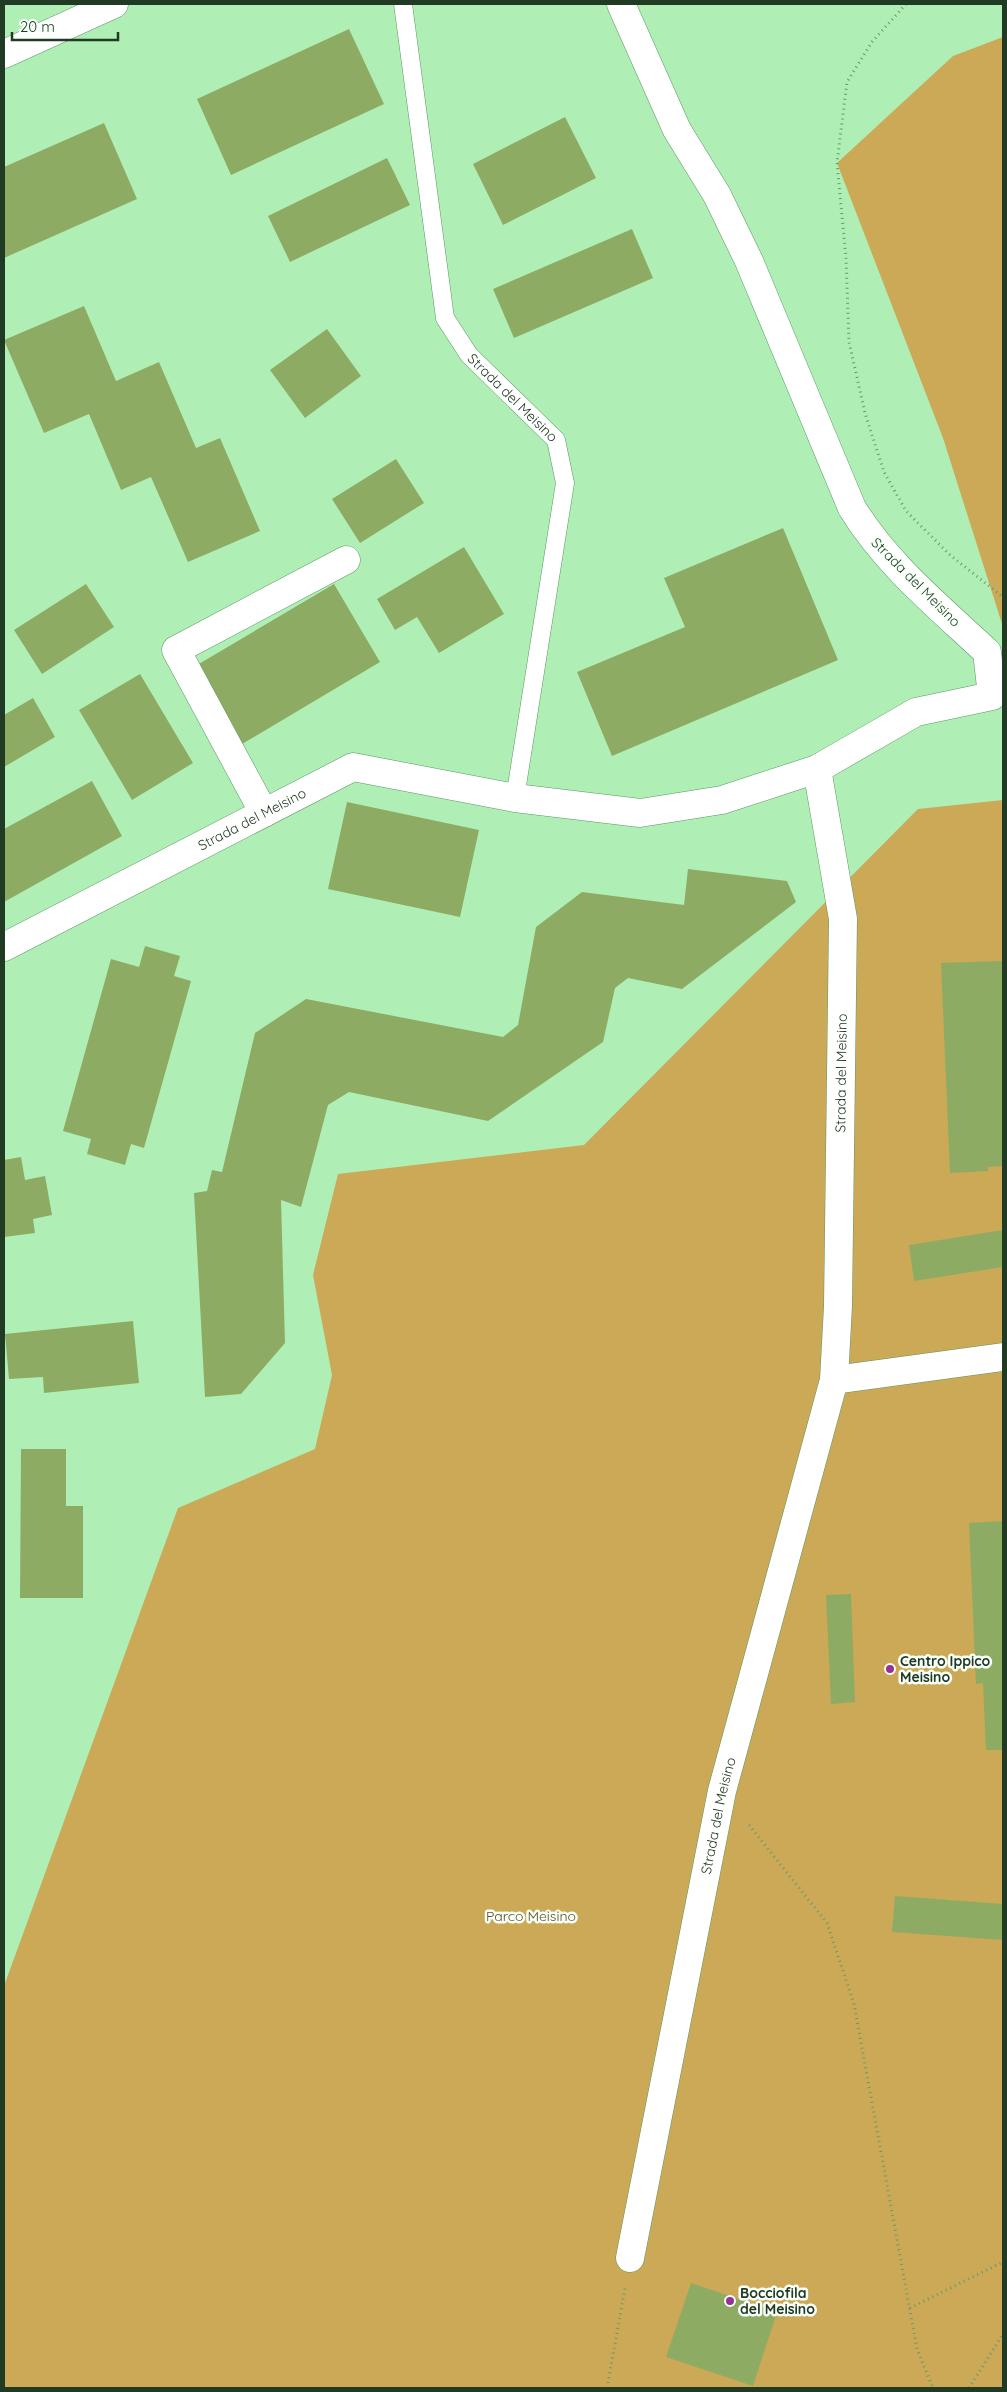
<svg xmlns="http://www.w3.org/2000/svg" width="1007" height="2392" viewBox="0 0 1007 2392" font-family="Quicksand,sans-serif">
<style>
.green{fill:#cba956}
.building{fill:#8eab64}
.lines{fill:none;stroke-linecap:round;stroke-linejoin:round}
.service-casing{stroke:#5b9762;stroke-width:19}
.minor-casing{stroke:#5b9762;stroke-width:29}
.path{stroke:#6a986f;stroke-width:3;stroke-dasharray:1 4;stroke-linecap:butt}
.service{stroke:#fff;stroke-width:18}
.minor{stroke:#fff;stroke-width:28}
.poi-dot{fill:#953197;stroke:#f9fff9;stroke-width:2}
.labels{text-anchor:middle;stroke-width:5;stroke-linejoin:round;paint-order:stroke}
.street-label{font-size:14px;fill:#203a23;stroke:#f9fff9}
.poi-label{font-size:14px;font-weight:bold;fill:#203a23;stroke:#f9fff9;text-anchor:start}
.park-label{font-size:14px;fill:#5f4e23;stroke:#f9fff9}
</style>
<rect width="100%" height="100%" fill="#afefb5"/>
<path class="green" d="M1003,37v590l-60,-189 -106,-275 116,-107z
M1003,800v1588h-999v-402l174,-478 137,-59 17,-74 -19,-100 25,-101 246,-29 334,-336z"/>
<path class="building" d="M349,29l35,75 -153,71 -34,-76z
M565,117l31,61 -93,47 -30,-61z
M104,123l33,76 -133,59v-91z
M387,158l23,47 -120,57 -22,-46z
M632,229l21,49 -139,60 -21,-49z
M84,306l32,75 43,-19 37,86 24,-10 40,93 -72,31 -37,-85 -30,13 -32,-76 -45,19 -40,-93z
M327,329l34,47 -56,42 -35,-48z
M396,459l28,44 -64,40 -28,-44z
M783,528l55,132 -226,96 -35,-84 108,-45 -21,-49z
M464,547l40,67 -65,39 -22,-36 -22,13 -18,-31z
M86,584l28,43 -72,47 -28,-44z
M334,584l46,78 -143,85 -45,-79z
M140,674l53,89 -61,37 -53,-90z
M33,698l22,39 -51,30v-52z
M92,781l30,55 -118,66v-73z
M347,802l132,28 -19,87 -132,-28z
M688,869l99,12 9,21 -114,87 -54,-11 -13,10 -12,54 -115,79 -139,-29 -21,13 -27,102 -20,-7 4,143 -44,51 -36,3 -11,-204 13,-2 5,-21 10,2 33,-139 51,-34 197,38 15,-12 18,-98 46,-35 102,13z
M145,946l35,10 -6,20 17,5 -47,167 -13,-4 -6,21 -38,-11 4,-15 -28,-8 48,-172 28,8z
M1003,961v205l-15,1v4l-38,2 -9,-210z
M21,1157l4,23 20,-4 7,39 -19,4 2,14 -31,4v-77z
M1003,1230v37l-89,14 -5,-36z
M133,1321l6,62 -95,10 -1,-16 -34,2 -4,-45z
M21,1449h45v57h17v92h-63z
M1003,1521v229h-17l-3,-67 -7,1 -7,-161z
M851,1594l4,108 -24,2 -5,-109z
M895,1896l108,8v36l-111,-8z
M691,2283l86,29 -24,74 -87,-29z"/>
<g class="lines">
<defs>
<g id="service">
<path id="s1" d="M403,4l42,314 24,37 87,85 9,43 -50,315"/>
</g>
<g id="minor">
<path d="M4,54l110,-50"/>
<path d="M264,813l-88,-163 170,-90"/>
<path id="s2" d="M4,947l349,-180 162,31 125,15 82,-13 95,-31 99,-57 76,-16 -5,-44c-48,-45 -100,-87 -135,-144l-103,-247 -32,-66 -40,-65 -56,-126"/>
<path d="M834,1380l169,-23"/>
<path id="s3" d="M630,2258l92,-467 112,-411 4,-74 5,-387 -26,-150"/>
</g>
</defs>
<use href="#service" class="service-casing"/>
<use href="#minor" class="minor-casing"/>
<path class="path" d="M906,4l-34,38 -25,40 -10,81 9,95 3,84 16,71 19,59 22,39 44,44 53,42
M749,1825l78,98 27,81 63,345 16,39
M910,2308l93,-46
M607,2388l18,-100
M969,2388l34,-54"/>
<use href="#service" class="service"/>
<use href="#minor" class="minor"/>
</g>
<g class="poi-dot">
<circle cx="890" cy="1669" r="5"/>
<circle cx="730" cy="2301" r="5"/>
</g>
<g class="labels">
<g class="street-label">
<text dy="5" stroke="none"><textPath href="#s1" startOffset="422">Strada del Meisino</textPath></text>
<text transform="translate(916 582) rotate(45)" y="5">Strada del Meisino</text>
<text dy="5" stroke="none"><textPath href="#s2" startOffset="279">Strada del Meisino</textPath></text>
<text dy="5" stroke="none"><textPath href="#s3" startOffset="1209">Strada del Meisino</textPath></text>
<text dy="5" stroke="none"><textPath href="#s3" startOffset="451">Strada del Meisino</textPath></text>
</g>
<g class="poi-label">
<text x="900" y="1666">Centro Ippico<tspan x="900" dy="16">Meisino</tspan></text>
<text x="740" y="2298">Bocciofila<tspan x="740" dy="16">del Meisino</tspan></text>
</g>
<g class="park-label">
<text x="531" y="1921">Parco Meisino</text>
</g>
</g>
<rect width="1007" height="2392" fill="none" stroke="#203a23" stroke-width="10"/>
<path d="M12 32v8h106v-8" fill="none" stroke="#203a23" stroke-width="2.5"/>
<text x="20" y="32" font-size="15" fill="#203a23" stroke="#f9fff9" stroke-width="4" paint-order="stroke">20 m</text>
</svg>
